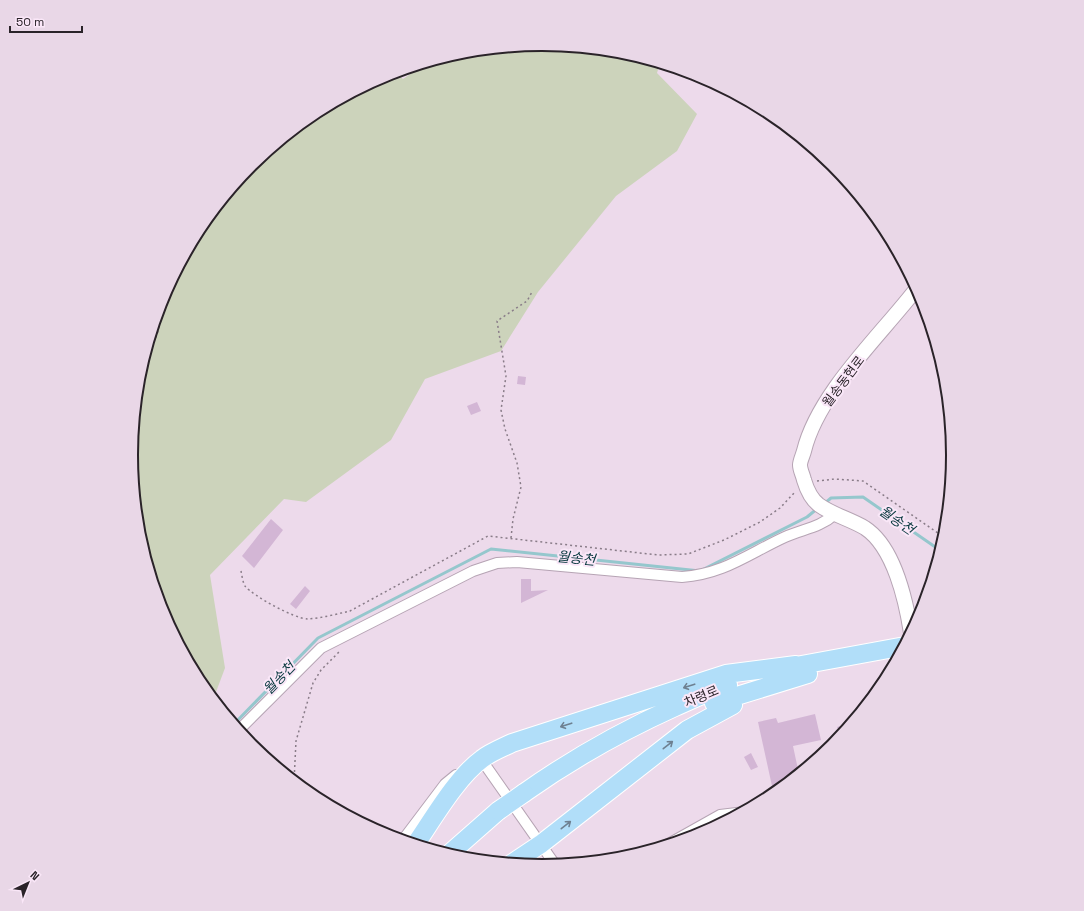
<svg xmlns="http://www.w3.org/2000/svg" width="1084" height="911" viewBox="0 0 1084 911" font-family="'Space Grotesk','Noto Sans KR',sans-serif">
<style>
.green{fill:#ccd3bb}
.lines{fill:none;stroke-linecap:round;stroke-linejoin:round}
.stream{stroke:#95c7cd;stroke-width:3}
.building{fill:#d3b6d5}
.street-casing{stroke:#b6a4b4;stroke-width:12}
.secondary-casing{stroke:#b6a4b4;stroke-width:16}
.highway-casing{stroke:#fff;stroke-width:20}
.path{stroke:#897c88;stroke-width:1.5;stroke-dasharray:2 3;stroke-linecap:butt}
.street{stroke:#fff;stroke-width:10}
.secondary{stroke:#fff;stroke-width:14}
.highway{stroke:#b1def9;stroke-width:18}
.highway-bridge-casing{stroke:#fff;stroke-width:20;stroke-linecap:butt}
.highway-bridge{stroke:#b1def9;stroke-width:18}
.oneway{stroke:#6e8091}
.labels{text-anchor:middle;stroke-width:4;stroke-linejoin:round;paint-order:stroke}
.street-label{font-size:13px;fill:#2a2329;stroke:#fae7f8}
.water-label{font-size:14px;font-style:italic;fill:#09393f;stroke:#fae7f8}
.rim{fill:none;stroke:#2a2329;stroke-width:2}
</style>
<rect width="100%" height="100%" fill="#eddaeb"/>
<path class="green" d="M542,44l81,8 37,11 -3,10 40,41 -20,37 -61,45 -78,96 -37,59 -76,28 -34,61 -85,62 -22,-3 -74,76 15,93 -12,32 -13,-16 -38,-71 -24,-77 -7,-81 7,-80 25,-79 37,-69 51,-63 63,-51 71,-38 11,-3 7,7 23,-16 36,-11z"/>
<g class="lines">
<path class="stream" d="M824,504l7,-6 32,-1 78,54
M233,725l85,-87 173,-89 209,22 107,-54 11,-9"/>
</g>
<path class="building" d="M518,376l8,1 -1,8 -8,-1z
M477,402l4,9 -10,4 -4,-9z
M271,519l12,11 -29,38 -12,-12z
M521,579h10v12l17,-1 -27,13z
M305,586l5,5 -14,18 -6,-5z
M815,714l6,26 -28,6 6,28 -19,16 -2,-6 -6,2 -14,-64 18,-4 2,5z
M853,722l-8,10 -4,4 -4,-9z
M751,753l7,14 -7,3 -7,-13z"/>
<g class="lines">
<defs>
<path id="street" d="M238,731l83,-83 152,-77 24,-8 20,-1 165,15c42,-3 66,-23 103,-40 17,-8 35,-9 50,-23
M478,761l3,-2 75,107
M402,841l43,-57 11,-9
M663,847l57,-32 25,-3"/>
<path id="secondary" d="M911,633c-5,-32 -17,-86 -46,-105 -15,-9 -32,-13 -46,-23 -8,-6 -12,-15 -15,-25 -1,-5 -4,-10 -4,-15 0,-4 3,-10 4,-14 14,-58 77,-116 113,-163"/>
<path id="highway" d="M785,668l120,-22
M714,703l94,-29
M524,793c48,-34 98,-62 151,-86 18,-8 35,-16 53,-22
M415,845c18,-26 42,-68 67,-86 9,-7 20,-11 30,-16l214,-69 70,-9
M448,855l50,-44
M511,864l30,-20 146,-114 46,-25"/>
</defs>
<use href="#street" class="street-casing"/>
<use href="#secondary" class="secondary-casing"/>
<use href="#highway" class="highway-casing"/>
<path class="path" d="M288,134h6l5,-9
M146,349c15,-11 14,-29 14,-45
M817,481l18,-2 28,2 82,57
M511,538l2,-19 8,-32 -4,-24 -12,-34 -4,-19 5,-34 -9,-55 30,-20 5,-9
M241,571c1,5 2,12 4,15 8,10 50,33 63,33 14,-1 29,-5 42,-8l138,-75 170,19 30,-1 36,-14 36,-18 20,-14 15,-16
M294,782l2,-41 17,-58 8,-13 20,-20"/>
<use href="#street" class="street"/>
<use href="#secondary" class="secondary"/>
<use href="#highway" class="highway"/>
<defs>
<path id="highway-bridge" d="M498,811l26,-18"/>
</defs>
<use href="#highway-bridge" class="highway-bridge-casing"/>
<use href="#highway-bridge" class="highway-bridge"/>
</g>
<defs><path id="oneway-shaft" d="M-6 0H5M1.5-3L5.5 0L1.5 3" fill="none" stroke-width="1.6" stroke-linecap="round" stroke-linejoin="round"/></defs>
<g class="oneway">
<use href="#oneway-shaft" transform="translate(689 686) rotate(162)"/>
<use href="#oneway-shaft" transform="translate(566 725) rotate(162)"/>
<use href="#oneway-shaft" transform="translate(668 745) rotate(-38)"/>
<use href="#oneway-shaft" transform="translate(566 825) rotate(-38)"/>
</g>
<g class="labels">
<g class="street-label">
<text transform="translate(843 381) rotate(-53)" y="5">월송동현로</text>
<text transform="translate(701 696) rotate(-23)" y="5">차령로</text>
</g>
<g class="water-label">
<text transform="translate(897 520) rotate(35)" y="5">월송천</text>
<text transform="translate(576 558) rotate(6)" y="5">월송천</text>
<text transform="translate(279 678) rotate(-46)" y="5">월송천</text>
</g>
</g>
<path d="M0 0H1084V911H0ZM138 455a404 404 0 1 1 808 0a404 404 0 1 1-808 0Z" fill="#e9d7e7" fill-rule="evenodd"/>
<path class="rim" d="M138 455a404 404 0 1 1 808 0a404 404 0 1 1-808 0Z"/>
<g transform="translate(28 883) rotate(43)" stroke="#fae7f8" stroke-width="3" paint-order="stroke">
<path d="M0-3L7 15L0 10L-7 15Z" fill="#2a2329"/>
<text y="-6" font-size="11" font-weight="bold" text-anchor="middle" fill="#2a2329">N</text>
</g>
<path d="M10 26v6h72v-6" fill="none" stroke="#2a2329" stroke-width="2"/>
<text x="16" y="26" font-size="12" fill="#2a2329" stroke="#fae7f8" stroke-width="3" paint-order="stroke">50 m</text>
</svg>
